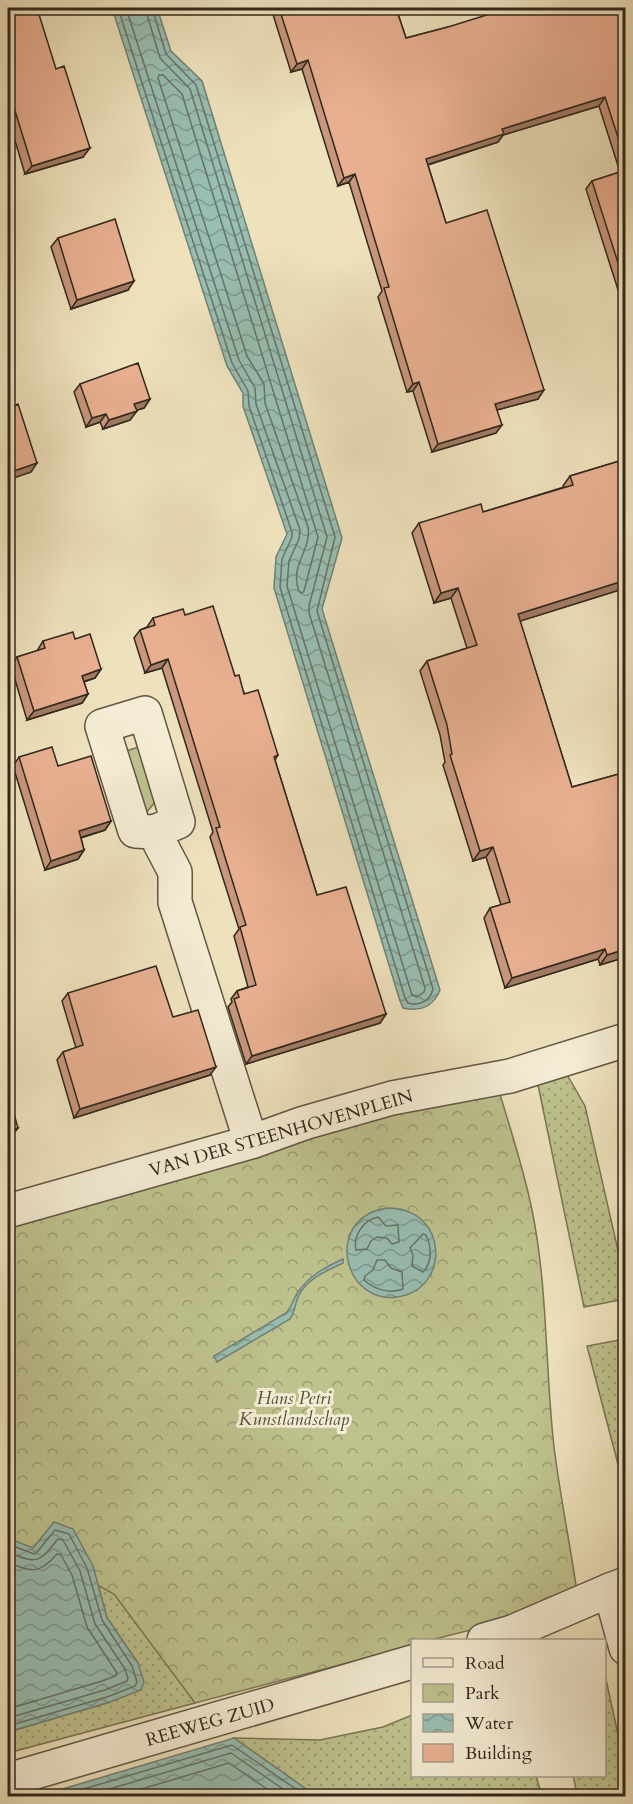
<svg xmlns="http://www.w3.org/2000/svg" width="633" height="1804" viewBox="0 0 633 1804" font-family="Cardo,serif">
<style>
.grass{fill:url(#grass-dots);stroke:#787555;stroke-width:1.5}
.park{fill:url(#park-crowns);stroke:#787555;stroke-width:1.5}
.garden{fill:#bec28d;stroke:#787555;stroke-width:1.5}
.water{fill:url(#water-waves);stroke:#708276;stroke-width:1.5}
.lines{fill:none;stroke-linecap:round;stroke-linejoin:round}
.shore{stroke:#667368;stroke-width:1.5}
.minor-casing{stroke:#615645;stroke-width:36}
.tertiary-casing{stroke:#615645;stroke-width:36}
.minor{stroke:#f4ecd4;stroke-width:33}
.tertiary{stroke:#f4ecd4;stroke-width:33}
.wall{fill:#c8977d;stroke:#32281d;stroke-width:1.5}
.shaded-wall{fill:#a27b66;stroke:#32281d;stroke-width:1.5}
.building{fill:#e8b091;stroke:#32281d;stroke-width:1.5}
.labels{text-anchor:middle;stroke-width:6;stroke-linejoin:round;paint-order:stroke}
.street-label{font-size:18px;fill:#32281d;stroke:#f4ecd4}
.park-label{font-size:18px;font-style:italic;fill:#554e39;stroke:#f4ecd4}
</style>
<defs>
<pattern id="grass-dots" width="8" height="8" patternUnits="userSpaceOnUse" patternTransform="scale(1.5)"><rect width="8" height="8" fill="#bec28d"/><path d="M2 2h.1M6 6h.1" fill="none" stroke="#9b9e73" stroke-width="1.8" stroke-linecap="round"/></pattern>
<pattern id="park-crowns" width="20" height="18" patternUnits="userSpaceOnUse" patternTransform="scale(1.5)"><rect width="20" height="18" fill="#bec28d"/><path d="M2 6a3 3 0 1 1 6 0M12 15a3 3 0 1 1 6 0" fill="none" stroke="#9b9e73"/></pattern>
<pattern id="water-waves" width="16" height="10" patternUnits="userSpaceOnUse" patternTransform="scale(1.5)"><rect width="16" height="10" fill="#99beb2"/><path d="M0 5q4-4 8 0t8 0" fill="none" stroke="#7d9a90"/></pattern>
</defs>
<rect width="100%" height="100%" fill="#eee2bd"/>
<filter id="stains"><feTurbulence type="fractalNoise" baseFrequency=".00333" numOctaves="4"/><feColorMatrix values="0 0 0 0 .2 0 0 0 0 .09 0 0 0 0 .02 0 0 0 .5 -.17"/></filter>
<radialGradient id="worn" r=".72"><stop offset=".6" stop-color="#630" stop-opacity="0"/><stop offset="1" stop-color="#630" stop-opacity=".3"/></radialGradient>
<path class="grass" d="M565,1071l20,35 40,175v18l-41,8 -47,-227z
M625,1339h1l-1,152 -38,-145z
M50,1480l145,223 -187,50v-21l102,-30 28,-39 -31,-45 -14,-52z
M605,1675l20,91v30h-49v-7l-3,-13h31z
M412,1715v61h124l6,20h-226l-82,-58 86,2 63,-13z"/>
<path class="park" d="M499,1091c12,40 25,79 33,119 16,78 13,158 22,237 6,48 16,97 23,145l-59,26 -87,22h-19v6l-217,57 -81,-109 -88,-48 -18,-7v-314l395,-118z"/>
<path class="garden" d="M145,745l16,50 -16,19 -25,-61z"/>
<path class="water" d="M112,8h45l14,43 31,30 140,457 -20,71 118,381c-7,17 -19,22 -37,18l-3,-7 -126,-413 2,-31 11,-23 -44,-128v-13l-16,-27z
M388,1208c61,0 63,82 9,89 -48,7 -70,-62 -27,-84 5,-3 12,-4 18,-5z
M343,1259v4c-17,8 -37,16 -45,34 -3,8 -3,14 -8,22l-73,43 -3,-6 72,-43c6,-6 7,-14 12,-21 11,-16 27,-25 45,-33z
M54,1522l19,7 20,37 14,52 31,45 6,19 -3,8 -31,12 -102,30v-101l2,-10 -2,-83 25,10z
M234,1738l82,58h-277z"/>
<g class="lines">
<path class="shore" d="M118,8l114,355 16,28 1,15 43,126v5l-10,22 -2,28 125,411 3,5c12,3 22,-2 25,-14l-116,-378 18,-74 -139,-452 -30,-31 -14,-46
M126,8l113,352 16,28 1,16 44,126 -1,9 -10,22 -2,25 125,409 5,2 7,-5 1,-4 -116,-375v-7l18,-69 -137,-448 -30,-31 -15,-50
M159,75h4l19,19 136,443 -14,54 -2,2 -3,-2c-10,-26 13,-41 9,-64l-43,-124 -1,-19 -17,-28 -89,-278z
M378,1217l8,9 12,-1 1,17 -7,2 -5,-6 -10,-1 -6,4 -4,8 -11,1c-3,-14 7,-30 22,-33z
M423,1234l3,1c6,12 6,28 -3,37l-11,-6 1,-11 -3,-7z
M377,1260h8l6,8 11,4 1,17c-13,5 -28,1 -39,-9l1,-4 8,-6z
M8,1544l26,10 4,-3 17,-21 14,4 18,34 15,52 30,46 5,16 -2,4 -28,11 -99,29
M8,1552c29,12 30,12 50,-13l5,1 17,31 15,53 30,45 3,9 -1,3 -22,9 -97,28
M8,1562c23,10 31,13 49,-8l4,1 11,20 15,52 30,46 -2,3 -13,5 -94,28
M60,1796l172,-51 74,51
M86,1796l145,-43 62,43
M118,1796l111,-33 48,33"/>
<defs>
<path id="minor" d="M145,713l33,109 -24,10 -19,-1 -33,-105z
M154,832l21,40v30l76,240
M8,1211l243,-69 53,-19 88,-25 118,-22 116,-36
M484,1640l28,-8 98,-42
M8,1780l404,-118"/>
<path id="tertiary" d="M626,1584l-16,6 16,58"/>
</defs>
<use href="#minor" class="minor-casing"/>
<use href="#tertiary" class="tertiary-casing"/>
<use href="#minor" class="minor"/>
<use href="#tertiary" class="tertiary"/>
</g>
<path class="wall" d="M8,8l75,149 -58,17 -17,-57z
M271,8h125l10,30 42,-11 178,-19v307l-40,-126 6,-8 28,-9 -21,-66 -96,29 -5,7 -70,23 18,58 92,176 -41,11 -1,23 -64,19 -19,-61 -6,1 -29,-95 4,-6 -33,-109 -11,4 -36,-117 -11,3z
M58,238l70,52 -57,19 -20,-62z
M80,384l70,15 -6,9 -8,2 -6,10 -27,9 -3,-7 -14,5 -12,-35z
M626,459v129l-106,33 52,166 54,-15v185l-26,8 -2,-6 -93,29 -21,-70 6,-10 11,-3 -15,-48 -13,4 -30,-96 2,-3 -5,-27 -20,-64 7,-10 40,-13 -16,-50 -17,5 -22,-70 7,-10 64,-11 81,-25 -1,-1 7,-10z
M185,615l50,61 43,79 -3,5 42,135 69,119 -6,9 -134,41 -18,-57 4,-5 -1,-3 6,-8 11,-4 -14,-51 5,-7 -29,-92 3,-5 -51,-164 -17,5 -11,-35 6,-8 7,-3 6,-9z
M75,639l26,30 -6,9 -11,4 4,12 -6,9 -55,17 -16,-54 6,-9 20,-6 6,-10z
M19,757l39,9 53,55 -6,9 -24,8 3,12 -6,9 -33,11 -32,-104z
M68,993l105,24 37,58 -136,43 -17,-58 6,-8 13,-4 -14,-47z"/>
<path class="shaded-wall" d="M308,60l-6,9 -11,3 6,-8z
M605,97l-6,9 -96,29 -5,7 -78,25 6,-8 76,-30z
M90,148l-7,9 -58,17 7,-8z
M355,174l-6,8 -11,4 6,-8z
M134,281l-6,9 -57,19 6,-9z
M419,382l-6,9 -6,1 6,-8z
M544,390l-6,9 -49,13 6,-8z
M150,399l-6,9 -16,5 6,-9z
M137,411l-7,9 -27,9 6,-9z
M106,414l-6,8 -14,5 6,-9z
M502,425l-6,8 -64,19 6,-8z
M37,463l-6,9 -23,8v-7z
M626,580v8l-115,36 7,-10z
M458,588l-7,10 -17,5 7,-10z
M168,659l-6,9 -17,5 6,-8z
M101,669l-6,9 -19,6 6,-8z
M88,694l-6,9 -55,17 7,-9z
M111,821l-6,9 -33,10 7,-9z
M493,847l-7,10 -13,4 7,-10z
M84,850l-6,9 -33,11 6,-9z
M605,949l-7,10 -93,29 7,-10z
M626,949v8l-26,8 7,-10z
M386,1014l-6,9 -134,41 6,-8z
M216,1067l-6,8 -136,43 6,-9z
M18,1128l-6,8 -4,2v-7z"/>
<path class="building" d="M8,8h29l19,61 8,-3 26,82 -58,18 -24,-78z
M279,8h117l10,30 42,-11 61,-19h117v154l-21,-65 -103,32 2,5 -78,25 20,64 41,-13 57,180 -49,14 7,21 -64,19 -19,-62 -6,2 -29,-96 5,-1 -34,-113 -11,4 -36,-118 -11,4z
M626,170v118l-34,-107z
M115,219l19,62 -57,19 -19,-62z
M138,363l12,36 -16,5 3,7 -28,9 -3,-6 -14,4 -12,-34z
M18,404l19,59 -29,10v-65z
M626,459v121l-108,34 54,173 54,-15v177l-19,6 -2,-6 -93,29 -22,-70 20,-6 -17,-55 -13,4 -30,-96 2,-1 -5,-29 -20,-64 50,-16 -19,-57 -17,5 -22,-70 62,-19 2,8 90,-27 -3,-9z
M213,606l22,70 4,-1 5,19 14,-4 20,65 -4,2 43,138 29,-8 40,127 -134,42 -18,-57 5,-2 -2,-6 19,-6 -16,-58 6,-2 -30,-97 4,-1 -52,-168 -17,6 -11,-35 15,-5 -2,-7 30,-9 2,6z
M73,632l2,7 15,-5 11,35 -19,7 6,18 -54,17 -17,-54 28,-9 -2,-7z
M52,747l6,19 33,-10 20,65 -32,10 5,19 -33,11 -32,-104z
M156,966l17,51 25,-7 18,57 -136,42 -17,-57 20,-7 -15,-52z
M8,1093l10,35 -10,3z"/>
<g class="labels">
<g class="street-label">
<text transform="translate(281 1133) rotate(-16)" y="6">VAN DER STEENHOVENPLEIN</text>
<text transform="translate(210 1722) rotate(-16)" y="6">REEWEG ZUID</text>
</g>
<g class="park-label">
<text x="294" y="1404">Hans Petri<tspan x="294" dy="21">Kunstlandschap</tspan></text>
</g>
</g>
<rect width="633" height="1804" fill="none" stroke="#eee2bd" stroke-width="30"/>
<rect x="9" y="9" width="615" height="1786" fill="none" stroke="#32281d" stroke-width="3"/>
<rect x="15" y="15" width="603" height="1774" fill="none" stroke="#32281d" stroke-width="1.5"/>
<rect x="411" y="1639" width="195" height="138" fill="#f4ecd4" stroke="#a69e8b" stroke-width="1.5"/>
<rect x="423" y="1658" width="30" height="9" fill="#f4ecd4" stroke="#a69e8b" stroke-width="1.5"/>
<text x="465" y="1669" font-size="18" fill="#32281d">Road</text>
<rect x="423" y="1684" width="30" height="18" fill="url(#park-crowns)" stroke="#a69e8b" stroke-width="1.5"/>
<text x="465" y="1699" font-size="18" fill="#32281d">Park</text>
<rect x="423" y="1714" width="30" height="18" fill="url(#water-waves)" stroke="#a69e8b" stroke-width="1.5"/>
<text x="465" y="1729" font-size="18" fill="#32281d">Water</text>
<rect x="423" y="1744" width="30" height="18" fill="#e8b091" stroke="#a69e8b" stroke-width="1.5"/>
<text x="465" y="1759" font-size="18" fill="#32281d">Building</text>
<rect width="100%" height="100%" filter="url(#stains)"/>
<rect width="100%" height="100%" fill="url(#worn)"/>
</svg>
